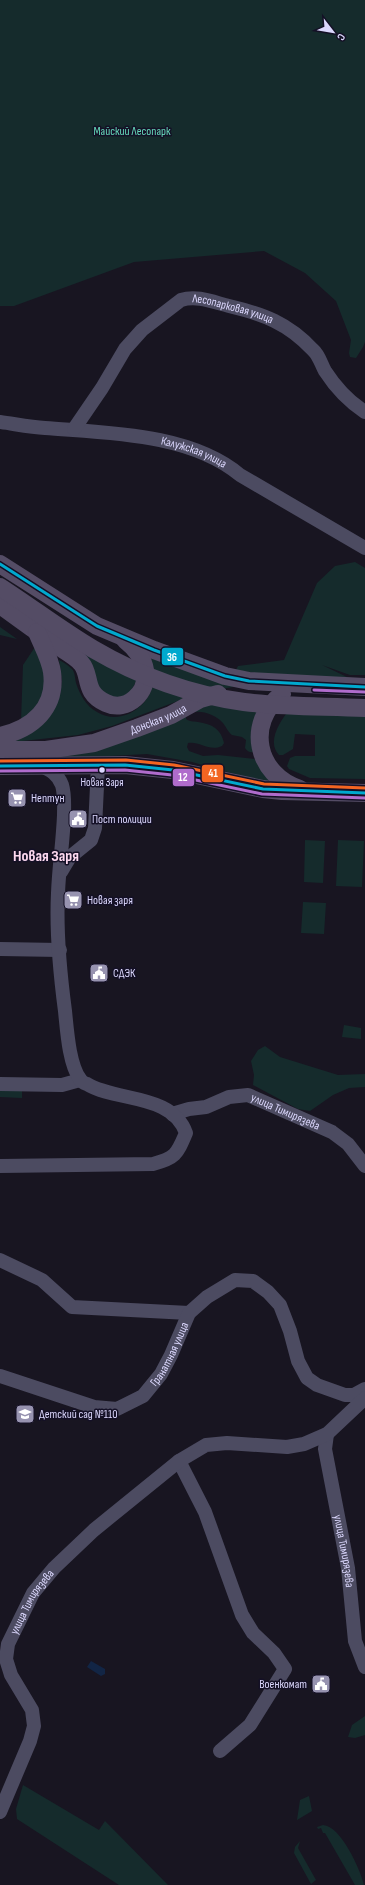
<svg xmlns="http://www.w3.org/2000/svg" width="365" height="1885" viewBox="0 0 365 1885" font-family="'Sofia Sans Condensed',sans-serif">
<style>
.green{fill:#152b2c}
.water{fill:#122545}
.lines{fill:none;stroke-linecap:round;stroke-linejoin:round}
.minor{stroke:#4c4b61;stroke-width:14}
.major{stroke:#544c65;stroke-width:18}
.major-bridge{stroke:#544c65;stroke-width:18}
.bus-1-casing{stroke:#141026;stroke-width:6}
.bus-2-casing{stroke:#141026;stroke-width:6}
.bus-3-casing{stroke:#141026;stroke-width:6}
.bus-1{stroke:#00a9ce;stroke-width:3}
.bus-2{stroke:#b06ccc;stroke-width:3}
.bus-3{stroke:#f26522;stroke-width:3}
.bus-dot{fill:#dbd7fd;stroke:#141026;stroke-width:1.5}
.labels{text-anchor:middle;stroke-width:3;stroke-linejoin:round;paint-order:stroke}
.bus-label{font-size:11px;fill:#dbd7fd;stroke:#141026}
.park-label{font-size:12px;fill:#66dabc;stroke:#141026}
.street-label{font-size:12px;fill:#dbd7fd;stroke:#141026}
.poi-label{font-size:12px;fill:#dbd7fd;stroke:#141026;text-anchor:start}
.district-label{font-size:16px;font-weight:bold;fill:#fdd9f0;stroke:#141026}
.line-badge{stroke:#141026;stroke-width:1.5}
.badge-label{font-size:11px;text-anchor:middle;font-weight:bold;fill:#fff}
</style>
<rect width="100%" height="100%" fill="#181521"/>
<path class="green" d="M0,0h365v342l-2,5 -7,11 -6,-1 -1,-4 2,-13 -15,-39 -31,-28 -41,-22 -130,11 -120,44h-14z
M355,562l10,6v107h-15l-28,-10 27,13 -40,3 -73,-11 2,-4 46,-6 33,-77 18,-17z
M0,627l17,12 -17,-4z
M61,635l76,45 -6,11 -10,7 -17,-2z
M35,647l13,30 -9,28 -18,16 2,-56z
M149,657l89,29 -27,5 -28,8 -71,27 -34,9 -74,8 56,-48 2,-15 -3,-20c4,2 9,5 13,9 3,3 3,10 4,14 4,12 10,23 21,29 26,16 58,-9 57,-37 0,-6 -3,-12 -5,-18z
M211,700l58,6 -14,46c-5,1 -7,0 -10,-4l1,-8 -4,-3 -10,-2c-5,-4 -6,-9 -10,-13 -8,-9 -26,-14 -36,-7v4c4,3 7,2 12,3 14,2 23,7 26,21l-2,3c-13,6 -22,-5 -34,-3l-1,4 2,4 14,5 15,-1 37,4 9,3 17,21 -32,-5 -57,-16 -45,-8 -111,6z
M365,709v70l-55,-1 -21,-9 -2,-3 3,-8 5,-2h20v-21l-20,-1 -2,15 -10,6h-4c-13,-13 2,-35 10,-45z
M305,840l20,1 -2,42 -19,-1z
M338,840l26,1 -2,46 -26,-1z
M303,902l23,1 -2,31 -23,-1z
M344,1025l17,3v11l-19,-2z
M265,1046l15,11 58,18 27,-1v13l-16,1 -16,7 -23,16 -12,-2 -45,-24 1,-10 -3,-14 7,-11z
M0,1087h22v11l-22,-1z
M365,1716v19l-10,3 -7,-1 4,-12z
M23,1785l76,45 6,-9 63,64h-49l-102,-66 -1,-10z
M309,1796l3,15 -15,9 3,-20z
M323,1825c18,1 37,44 41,60h-9l-30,-52h-2l-2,-5 -3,1 -1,-2z
M300,1841l-2,7 18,32 -5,4 -17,-31 1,-6z"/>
<path class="water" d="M91,1661l14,8v5l-4,2 -14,-9z"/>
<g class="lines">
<g class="minor">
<path id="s1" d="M0,422c15,2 30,5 45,6 62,5 145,5 195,47l125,73"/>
<path id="s2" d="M74,429l28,-41 23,-39 17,-19 39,-30c16,-5 32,2 48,6 34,8 59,17 84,44 6,5 8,14 12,21 11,17 23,30 40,41"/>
<path d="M61,872l9,-15 21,-17 4,-12 3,-63"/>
<path d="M0,949l60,1"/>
<path d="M0,1084l62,1 18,-5"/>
<path id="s3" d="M172,1114l17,-5 17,-2 23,-10 19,-2 84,37 16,12 17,22"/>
<path d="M0,1166l153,-2c23,-6 24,-10 33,-31 -14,-40 -70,-31 -99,-49 -3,-1 -6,-3 -7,-5 -11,-15 -13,-49 -15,-68 -5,-38 -9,-79 -7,-118 1,-26 5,-52 6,-78 0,-10 1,-20 -2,-30 -4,-11 -12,-15 -22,-20"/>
<path d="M0,1260l42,20 30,27 117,6"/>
<path id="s4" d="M0,1376l94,31 23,2 26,-13 18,-22 10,-19 18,-42 18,-16 28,-17 18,1 15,11 12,13 10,26 8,30 9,17 10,7 28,10h9l11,-6"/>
<path id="s5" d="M327,1434l-2,15 23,119 7,73 10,26"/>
<path d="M179,1461l26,51 37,103 11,18 21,20 11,16 -35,56 -30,26"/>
<path id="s6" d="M0,1812l30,-71 4,-15 -2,-16 -21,-35 -5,-16 2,-15 25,-51 21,-25 40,-38 85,-69 27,-16 21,-2 60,4 17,-3 23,-10 38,-36"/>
</g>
<g class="major">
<path d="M0,564l97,62 57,24 71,26 24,5 116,6"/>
<path d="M0,605c17,12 34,25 52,37 9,7 22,13 29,21 11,12 1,29 25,40 21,10 43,-11 39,-33 -2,-12 -11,-23 -20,-30"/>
<path d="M282,694c-37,29 -26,81 18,95"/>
<path d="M0,736c32,-7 57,-28 52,-64 -2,-14 -10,-27 -15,-40"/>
<path id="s7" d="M0,750h46l48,-7 43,-15 34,-13 29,-16 18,-5"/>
<path d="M0,766l125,-1 48,5 90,19 19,2 83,2"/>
</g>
<path class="major-bridge" d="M0,587c31,20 61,43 93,62 46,27 99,46 151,53 40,5 81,4 121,6"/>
<defs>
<path id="bus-1" d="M0,564l97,62 57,24 71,26 24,5 116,6
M0,766l125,-1 48,5 90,19 102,4"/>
<path id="bus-2" d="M314,690l51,2
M0,771l125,-1 47,5 90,19 103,4"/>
<path id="bus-3" d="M0,761l126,-1 48,5 90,19 101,4"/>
</defs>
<use href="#bus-1" class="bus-1-casing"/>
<use href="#bus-2" class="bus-2-casing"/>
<use href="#bus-3" class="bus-3-casing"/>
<use href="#bus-1" class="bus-1"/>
<use href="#bus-2" class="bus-2"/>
<use href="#bus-3" class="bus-3"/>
</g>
<defs>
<symbol id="supermarket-square" viewBox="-11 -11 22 22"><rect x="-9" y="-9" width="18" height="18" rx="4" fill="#9793b0" stroke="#141026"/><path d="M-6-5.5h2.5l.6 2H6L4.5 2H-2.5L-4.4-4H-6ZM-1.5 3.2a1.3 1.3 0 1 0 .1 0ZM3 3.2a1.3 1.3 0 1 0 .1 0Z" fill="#fff"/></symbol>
<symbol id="civic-square" viewBox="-11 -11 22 22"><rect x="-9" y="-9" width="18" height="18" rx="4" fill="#9793b0" stroke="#141026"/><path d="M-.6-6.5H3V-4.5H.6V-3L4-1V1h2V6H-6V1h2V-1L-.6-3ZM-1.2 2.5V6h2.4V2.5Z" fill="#fff"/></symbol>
<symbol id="school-square" viewBox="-11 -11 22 22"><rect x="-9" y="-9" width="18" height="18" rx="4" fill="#9793b0" stroke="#141026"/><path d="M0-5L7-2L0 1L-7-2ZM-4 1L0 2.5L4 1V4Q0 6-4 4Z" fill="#fff"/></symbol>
</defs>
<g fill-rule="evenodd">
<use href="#supermarket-square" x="6" y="787" width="22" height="22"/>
<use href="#civic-square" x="67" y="808" width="22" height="22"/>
<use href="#supermarket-square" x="62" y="889" width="22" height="22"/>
<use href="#civic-square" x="88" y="962" width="22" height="22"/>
<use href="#school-square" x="14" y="1403" width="22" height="22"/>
<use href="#civic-square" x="310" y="1673" width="22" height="22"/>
</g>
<circle class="bus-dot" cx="102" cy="770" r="3.5"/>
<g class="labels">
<g class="bus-label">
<text x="102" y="786">Новая Заря</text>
</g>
<g class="park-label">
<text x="132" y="135">Майский Лесопарк</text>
</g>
<g class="street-label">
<text dy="4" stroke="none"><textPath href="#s2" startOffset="223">Лесопарковая улица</textPath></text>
<text dy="4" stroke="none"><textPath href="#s1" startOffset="197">Калужская улица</textPath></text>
<text dy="4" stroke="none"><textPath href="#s7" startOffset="163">Донская улица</textPath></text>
<text dy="4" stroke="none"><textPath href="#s3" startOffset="120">улица Тимирязева</textPath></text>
<text dy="4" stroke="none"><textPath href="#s4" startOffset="201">Гранатная улица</textPath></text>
<text dy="4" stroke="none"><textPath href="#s5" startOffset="119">улица Тимирязева</textPath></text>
<text dy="4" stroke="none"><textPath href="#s6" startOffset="230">улица Тимирязева</textPath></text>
</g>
<g class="poi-label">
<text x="31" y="802">Нептун</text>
<text x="92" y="823">Пост полиции</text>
<text x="87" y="904">Новая заря</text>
<text x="113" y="977">СДЭК</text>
<text x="39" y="1418">Детский сад №110</text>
<text x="307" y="1688" text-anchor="end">Военкомат</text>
</g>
<g class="district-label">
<text x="46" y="861">Новая Заря</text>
</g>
</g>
<g class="line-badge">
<rect x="161" y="647" width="23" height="19" rx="4" fill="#00a9ce"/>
<rect x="201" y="764" width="23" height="19" rx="4" fill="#f26522"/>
<rect x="172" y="768" width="23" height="19" rx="4" fill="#b06ccc"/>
</g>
<g class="badge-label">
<text x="172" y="661">36</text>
<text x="213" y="777">41</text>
<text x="183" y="781">12</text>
</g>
<g transform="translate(333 32) rotate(121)" stroke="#141026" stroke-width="3" paint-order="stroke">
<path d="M0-3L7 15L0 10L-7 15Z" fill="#dbd7fd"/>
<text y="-6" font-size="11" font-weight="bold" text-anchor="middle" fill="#dbd7fd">С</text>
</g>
</svg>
